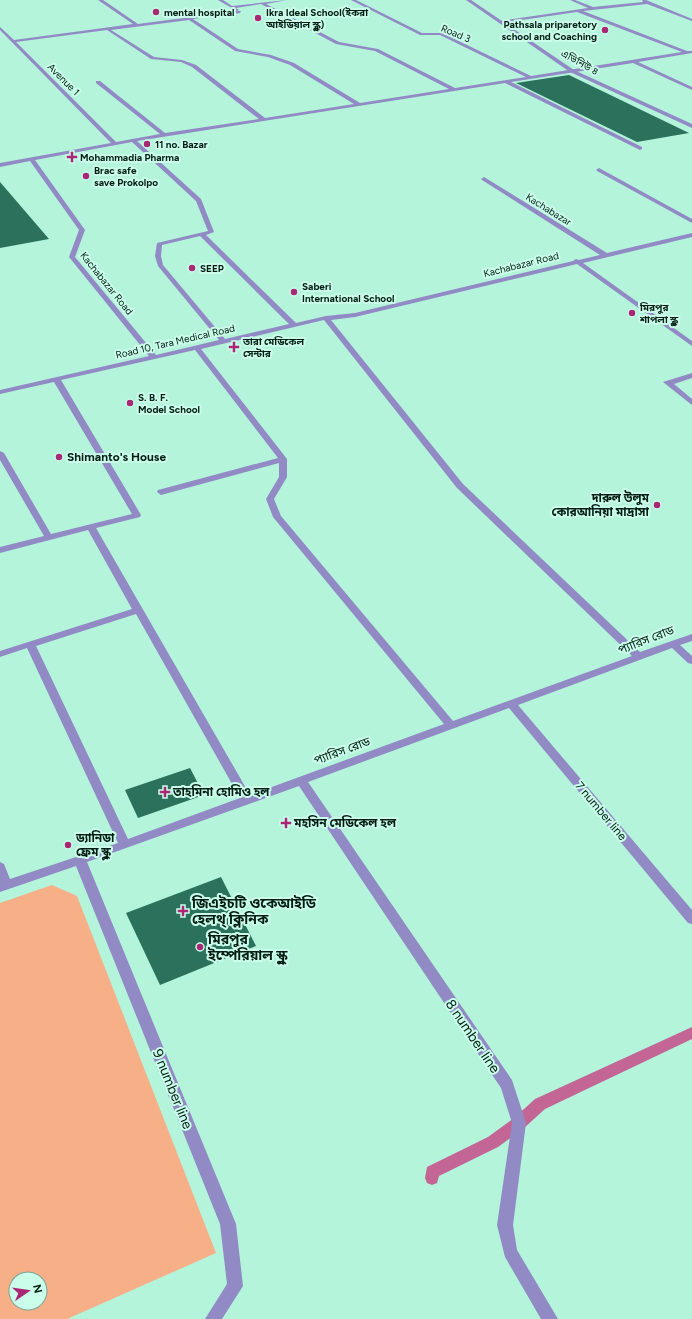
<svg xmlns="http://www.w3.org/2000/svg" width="692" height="1319" viewBox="0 0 692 1319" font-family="Figtree,'Noto Sans Bengali',sans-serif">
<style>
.green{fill:#f7af88;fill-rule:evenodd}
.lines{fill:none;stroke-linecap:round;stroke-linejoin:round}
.stream{fill:#c36696;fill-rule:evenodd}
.building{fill:#2b715b}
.minor{fill:#918ac4;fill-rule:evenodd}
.tertiary{fill:#918ac4;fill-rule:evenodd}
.poi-dot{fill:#a92774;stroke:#cafeea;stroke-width:1.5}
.labels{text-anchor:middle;stroke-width:4;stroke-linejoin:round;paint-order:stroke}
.far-poi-label{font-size:10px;font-weight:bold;fill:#031d15;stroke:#cafeea;text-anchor:start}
.far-street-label{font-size:10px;fill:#031d15;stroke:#cafeea}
.poi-label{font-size:12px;font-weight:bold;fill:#031d15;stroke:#cafeea;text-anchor:start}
.street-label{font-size:12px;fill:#031d15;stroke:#cafeea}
.near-poi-label{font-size:14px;font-weight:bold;fill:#031d15;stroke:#cafeea;text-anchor:start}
.near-street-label{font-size:14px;fill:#031d15;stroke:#cafeea}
</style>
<rect width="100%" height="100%" fill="#b3f4db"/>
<path class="green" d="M52,885l25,11 139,357 -149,66h-67v-416zM16,1279h24v24h-24z"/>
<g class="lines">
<path class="stream" d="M692,1027v12l-147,70 -21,19 -26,19 -59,29 -2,7 -5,2 -5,-2 -2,-5 2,-11 61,-30 26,-19 21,-19z"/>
</g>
<path class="building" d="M569,75l120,58 -52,9 -121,-59z
M0,182l49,57 -49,9z
M190,768l14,27 -66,23 -13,-28z
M221,877l35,69 -96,39 -34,-72z"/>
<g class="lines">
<path class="minor" d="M98,0h5l35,24 99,-13 -19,-11h5l9,6 55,-6 -21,4 73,38 39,7 77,39 71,-11 -86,-42h-20l-69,-35h5l66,33h20l89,43 151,-24 -105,-40 -76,11 -1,-2 88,-13 -18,-8h5l18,7 50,-5 -1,-2h4l46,19v2l-45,-17 -64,7 104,40h5v2l-54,9 54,25v3l-59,-27 -122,19 131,65v2l-2,1 -135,-67 -368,58 64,58 13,33 -8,3 90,88 30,-7 29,-3 218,-52 3,-2 3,1 21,-5 -118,-75 -1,-1 3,-2 123,76 85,-20v4l-109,26 109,78v5l-115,-82 -222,53 -24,3 132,164 177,168 52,-18v7l-12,4 12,11v8l-4,-1 -16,-15 -154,57 174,205v14l-4,-1 -179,-215 -201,74 204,298 14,43 -13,102 4,25 41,69h-17l-36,-62 -8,-32 15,-102 -11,-35 -202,-302 -212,76 149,362 7,62 -21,33h-17l22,-35 -7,-60 -144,-358 -76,26v-30l4,2 6,15 108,-36 -91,-195 -27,9v-6l132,-42 -44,-79 -88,23v-6l44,-11 -44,-76v-9l4,2 47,81 81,-20 -78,-132 -54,12v-4l149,-34 -80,-99 10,-27 -49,-69 -30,6v-4l111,-20 -111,-113v-3l14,13 119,-16zM261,4l75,40 39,7 74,38 -89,14 -66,-40 -23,-8 -33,-6 -45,-30 47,-6 1,-2h-4l2,-1 -3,-2zM189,20l46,31 33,6 22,8 64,39 -89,14 -69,-53 -14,-5 -28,-3 -43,-27zM107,30l44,29 30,3 11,5 67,52 -94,14 -65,-52h-4v2l64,51 -44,8 -100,-100zM132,142l64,59 12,30 -51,12 -2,13 3,10 61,74 -63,15 -81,-98 10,-27 -50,-70zM200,236l89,88 -64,15 -62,-74 -2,-9 1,-11zM324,320l133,168 175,168 -179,65 -172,-205 -7,-17 13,-22v-18l-86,-110zM195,350l83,108 -120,32 -1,2 4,3 118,-32v14l-13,22 7,18 171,207 -194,71 -154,-267 44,-11 1,-2 -80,-135zM136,614l104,184 -112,41 -92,-193z
M599,168l93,51v4l-95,-52 -1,-1z
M692,373v5l-18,6 18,15v6l-29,-23z"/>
<path class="tertiary" d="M466,0h5l103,70 118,54v4l-122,-56z"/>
</g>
<g class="poi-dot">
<circle cx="156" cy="12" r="4"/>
<circle cx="258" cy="18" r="4"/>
<circle cx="605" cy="30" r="4"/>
<circle cx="147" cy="144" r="4"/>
<path d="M70 151h4v4h4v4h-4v4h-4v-4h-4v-4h4z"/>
<circle cx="86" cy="176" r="4"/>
<circle cx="192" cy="268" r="4"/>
<circle cx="294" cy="292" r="4"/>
<circle cx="632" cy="313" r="4"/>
<path d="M232 341h4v4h4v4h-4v4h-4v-4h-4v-4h4z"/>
<circle cx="130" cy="403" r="4"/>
<circle cx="59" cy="457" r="4"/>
<circle cx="657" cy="505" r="4"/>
<path d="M163 786h4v4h4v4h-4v4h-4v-4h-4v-4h4z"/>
<path d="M284 817h4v4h4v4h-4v4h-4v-4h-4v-4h4z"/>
<circle cx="68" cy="845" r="4"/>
<path d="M181 905h4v4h4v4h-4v4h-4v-4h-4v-4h4z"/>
<circle cx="200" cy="947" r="4"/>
</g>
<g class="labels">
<g class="far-poi-label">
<text x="164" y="16">mental hospital</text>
<text x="266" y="16">Ikra Ideal School(ইকরা<tspan x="266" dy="12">আইডিয়াল স্কুল)</tspan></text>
<text x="597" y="28" text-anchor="end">Pathsala priparetory<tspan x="597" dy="12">school and Coaching</tspan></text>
<text x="155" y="148">11 no. Bazar</text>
<text x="80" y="161">Mohammadia Pharma</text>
<text x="94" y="174">Brac safe<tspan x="94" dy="12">save Prokolpo</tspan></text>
<text x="200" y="272">SEEP</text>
<text x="302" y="290">Saberi<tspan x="302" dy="12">International School</tspan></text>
<text x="640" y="311">মিরপুর<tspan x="640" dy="12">শাপলা স্কুল</tspan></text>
<text x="243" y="345">তারা মেডিকেল<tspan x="243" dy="12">সেন্টার</tspan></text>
<text x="138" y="401">S. B. F.<tspan x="138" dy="12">Model School</tspan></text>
</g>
<g class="far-street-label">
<text transform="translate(456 33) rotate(23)" y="4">Road 3</text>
<text transform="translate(580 62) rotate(29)" y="4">এভিনিউ ৪</text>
<text transform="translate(64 79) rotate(45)" y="4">Avenue 1</text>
<text transform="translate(549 209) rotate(32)" y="4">Kachabazar</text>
<text transform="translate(521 264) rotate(-14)" y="4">Kachabazar Road</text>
<text transform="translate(107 283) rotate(51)" y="4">Kachabazar Road</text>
<text transform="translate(175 341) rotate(-13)" y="4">Road 10, Tara Medical Road</text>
</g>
<g class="poi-label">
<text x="67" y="461">Shimanto's House</text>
<text x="649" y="502" text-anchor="end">দারুল উলুম<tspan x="649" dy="14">কোরআনিয়া মাদ্রাসা</tspan></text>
<text x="173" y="796">তাহমিনা হোমিও হল</text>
<text x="294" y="827">মহসিন মেডিকেল হল</text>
<text x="76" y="842">ড্যানিডা<tspan x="76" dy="14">ফ্রেম স্কুল</tspan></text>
</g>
<g class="street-label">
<text transform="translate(646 640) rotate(-21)" y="4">প্যারিস রোড</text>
<text transform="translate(342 751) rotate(-20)" y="4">প্যারিস রোড</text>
<text transform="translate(601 811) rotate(50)" y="4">7 number line</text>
</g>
<g class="near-poi-label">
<text x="192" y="908">জিএইচটি ওকেআইডি<tspan x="192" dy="16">হেলথ্ ক্লিনিক</tspan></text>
<text x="208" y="944">মিরপুর<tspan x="208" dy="16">ইম্পেরিয়াল স্কুল</tspan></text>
</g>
<g class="near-street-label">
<text transform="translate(473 1036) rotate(56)" y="5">8 number line</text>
<text transform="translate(173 1089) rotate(68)" y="5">9 number line</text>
</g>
</g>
<g transform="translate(28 1291) rotate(77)"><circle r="19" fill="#cafeea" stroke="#7aa495"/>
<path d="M0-3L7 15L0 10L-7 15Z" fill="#a92774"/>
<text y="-6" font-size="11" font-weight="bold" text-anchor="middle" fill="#031d15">N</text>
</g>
</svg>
